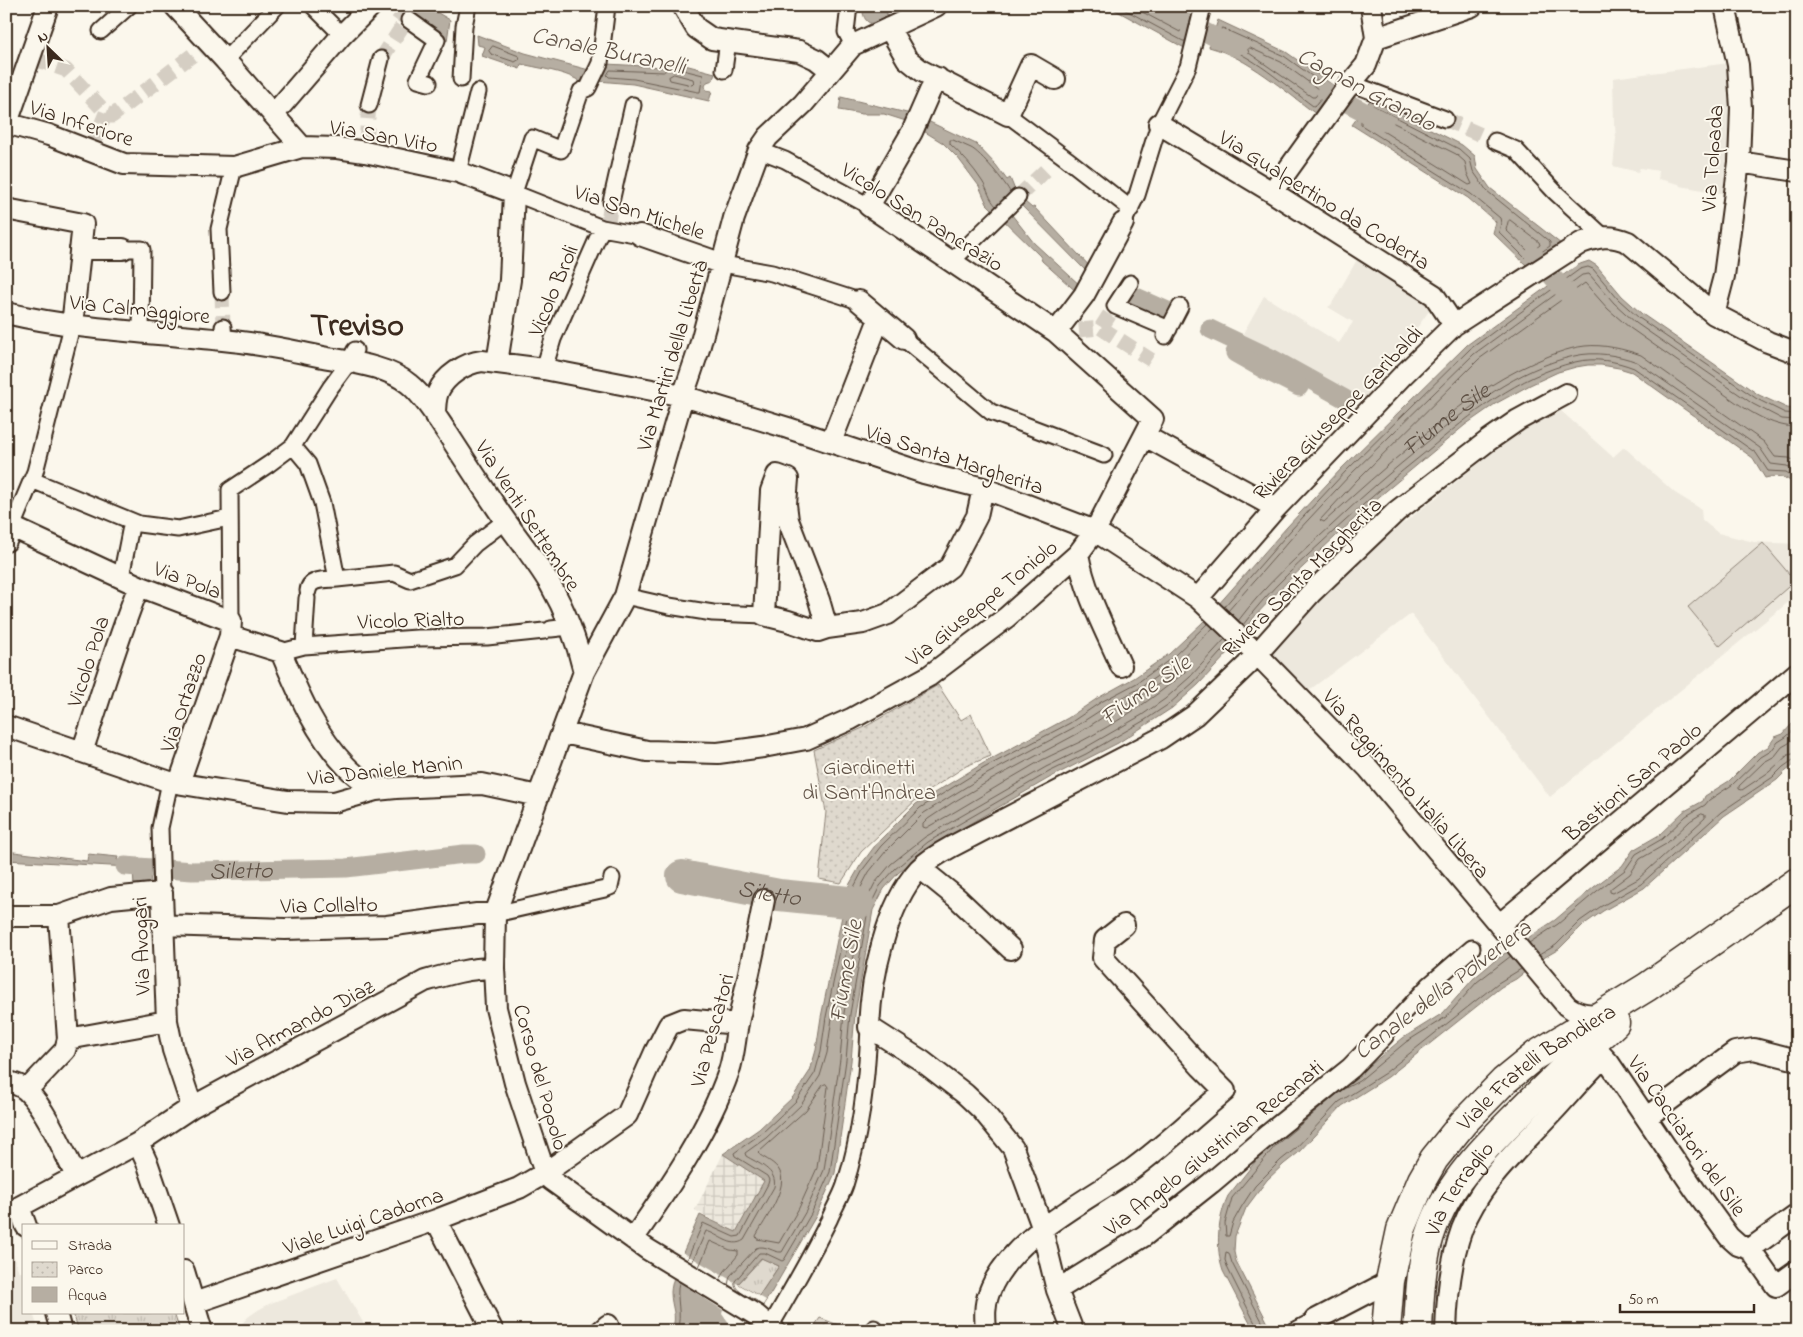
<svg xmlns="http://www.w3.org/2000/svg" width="1803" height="1337" viewBox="0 0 1803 1337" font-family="'Indie Flower',sans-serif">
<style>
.built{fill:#ede8dd}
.industrial{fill:url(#industrial-grid)}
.grass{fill:url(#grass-tufts);stroke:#8d8276}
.park{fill:url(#park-dots);stroke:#8d8276}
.garden{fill:url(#garden-furrows);stroke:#8d8276}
.pitch{fill:#dfd9ce;stroke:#8d8276}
.water{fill:#b6aea2;stroke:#85796d;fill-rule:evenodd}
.pier{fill:#fbf7ec}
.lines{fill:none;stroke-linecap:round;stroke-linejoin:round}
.shore{stroke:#6c5f53;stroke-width:1}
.canal{stroke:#b6aea2;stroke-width:19}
.river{stroke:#b6aea2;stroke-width:32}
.pedestrian-tunnel{stroke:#d5cec3;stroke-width:15;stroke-dasharray:15 8;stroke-linecap:butt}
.pedestrian-casing{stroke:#3b2a1e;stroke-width:19}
.minor-casing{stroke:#3b2a1e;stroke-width:24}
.primary-casing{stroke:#3b2a1e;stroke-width:31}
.pedestrian{stroke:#fbf7ec;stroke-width:15}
.minor{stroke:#fbf7ec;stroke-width:20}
.primary{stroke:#fbf7ec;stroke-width:28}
.labels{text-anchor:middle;stroke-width:4;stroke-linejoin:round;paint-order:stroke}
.street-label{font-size:22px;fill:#3b2a1e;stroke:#fbf7ec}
.park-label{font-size:22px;fill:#64564a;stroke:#fbf7ec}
.water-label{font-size:24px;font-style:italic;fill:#605246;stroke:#fbf7ec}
.town-label{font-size:32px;font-weight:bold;fill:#3b2a1e;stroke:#fbf7ec}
</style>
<defs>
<pattern id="industrial-grid" width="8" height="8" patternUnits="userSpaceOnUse" patternTransform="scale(1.25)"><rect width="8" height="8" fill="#ede8dd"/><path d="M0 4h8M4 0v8" fill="none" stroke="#ccc7bd"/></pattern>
<pattern id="grass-tufts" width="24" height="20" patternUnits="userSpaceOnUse" patternTransform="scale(1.25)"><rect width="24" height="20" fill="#dfd9ce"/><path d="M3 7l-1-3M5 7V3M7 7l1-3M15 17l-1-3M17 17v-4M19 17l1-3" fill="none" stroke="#c0bab0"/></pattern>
<pattern id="park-dots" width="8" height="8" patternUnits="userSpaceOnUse" patternTransform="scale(1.25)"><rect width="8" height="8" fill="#dfd9ce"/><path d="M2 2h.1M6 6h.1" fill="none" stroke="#c0bab0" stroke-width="1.8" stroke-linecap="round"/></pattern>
<pattern id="garden-furrows" width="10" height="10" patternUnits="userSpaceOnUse" patternTransform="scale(1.25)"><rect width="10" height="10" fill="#dfd9ce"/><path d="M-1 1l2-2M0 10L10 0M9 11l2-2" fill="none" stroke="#c0bab0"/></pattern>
</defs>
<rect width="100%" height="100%" fill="#fbf7ec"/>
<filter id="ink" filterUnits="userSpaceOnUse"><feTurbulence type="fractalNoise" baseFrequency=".02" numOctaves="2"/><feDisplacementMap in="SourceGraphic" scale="10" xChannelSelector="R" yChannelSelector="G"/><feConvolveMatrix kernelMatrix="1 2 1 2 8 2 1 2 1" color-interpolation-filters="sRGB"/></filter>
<g filter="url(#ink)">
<path class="built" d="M1729,63l4,10 -2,83 -5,38 -46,-8 -1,-2 -20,-5 -1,1 1,-9 -19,-3 -2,4 -25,-6 3,-28 -1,-12h-1l-1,-48z
M1358,258l76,46 -70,98 -12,-4 -111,-61 23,-41 75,47 14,-21 -25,-15 3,-2z
M1552,403l61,54 11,-10 51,46 26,16 1,11 16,13 36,9 43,2v51l-247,202 -139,-183 -103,77 -37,-38 22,-33 81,-74 81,-63z
M10,1246l9,26h3l2,5v36h9l6,18h-33v-83z
M337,1278l31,53h-133l13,-14 10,-7 13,-7z"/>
<path class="industrial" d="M723,1154l41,27 -28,52 -41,-23z"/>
<path class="grass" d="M762,1258l17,8 -20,30 -21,-12z
M73,1313h101l6,18h-101z"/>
<path class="park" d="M938,685l23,35 10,-6 20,42 -25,10 -47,31 -58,55 -20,31 -22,-4 7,-67 -12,-62 51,-23z"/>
<path class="garden" d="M820,1318l34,13h-36l-5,-3z"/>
<path class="pitch" d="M1763,543l32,38 -75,65 -32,-39z"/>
<path class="water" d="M393,6h33l24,14 -3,21z
M867,6h19l1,7 -1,5c-9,7 -20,9 -23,-5z
M1108,6h63l24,12 -5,33z
M1218,20l68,32 51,36 -21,26c-33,-24 -67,-56 -107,-67z
M477,35l48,18 68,18 -8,14c-5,-1 -5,-4 -9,-6 -12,-7 -41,-12 -55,-15l-1,5 -38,-13 3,-9 -7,-2z
M666,60l49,13 -2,7 -6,2 -2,4 1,4 6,1 -3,10 -76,-17 -35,-3 8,-17 58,3z
M841,97l74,18 61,29 20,21 11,15 3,-2 7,17 15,13 2,-1 60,64 -3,5 -74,-75 -9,9 26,33 48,44 -3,7 -37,-33 -2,-5 -53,-52 -8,-18 -21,-28 -15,-15 -34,-21 -25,-8h-22l-23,-4z
M1371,99l91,46 13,11 2,13 13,19 71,56 -33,23 -35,-34 3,-11 -28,-24 -116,-73z
M1589,261l8,5 25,30 20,18 117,81 28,13 10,1v72l-2,3c-11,-8 -17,-9 -30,-6l-12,-20 -121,-86 -13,-4 -18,-3h-13l-12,2 -18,5 -28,13 -35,19 -30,21 -97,81 -80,75 -33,35 -25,35 -32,34 -26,23 -54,35 -67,34 -120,69 -33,27 -14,16 -11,21 -18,104 -4,47 -16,112 -19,43 -45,77 -25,38h-74c6,-17 -1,-23 -1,-39 1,-19 21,-59 29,-77l36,17 28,-51 -41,-27 36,-25 34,-32 17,-26 6,-21 5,-33 27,-130 12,-21 17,-23 39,-39 66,-40 86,-46 30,-20 36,-20 35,-24 33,-31 85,-96 55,-59 125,-123 110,-80zM761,1258l18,8 -20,30 -21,-12z
M1797,721v42l-11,8 -9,9 -53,36 -80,72 -41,23 -20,14 -24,24 -19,11 -24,19 -15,8 -113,90 -46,29 -44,47 -14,11 -17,16 -21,28 -11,28 -1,16 2,9 36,70h-18l-31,-60c-8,-23 -5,-54 5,-75l38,-48 82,-67 8,-4 47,-39 40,-25 30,-34 25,-21 57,-38 39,-33 28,-21 11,-16 26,-15 24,-23 20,-11 2,-5 24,-15 29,-29 10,-5 7,-10 8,-3 9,-10z
M6,851l81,10 1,-7 30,3 -1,3 33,6 1,21 -17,-1 -1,-16h-5v-3l-122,-7z"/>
<path class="pier" d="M1585,260l-47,31v-1l38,-27z
M682,1252l84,48 -20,31h-12l-12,-17 1,-4 -51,-32z"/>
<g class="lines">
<g class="shore">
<path d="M1118,6l65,35h2"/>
<path d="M1131,6l49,26 2,-7 -15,-9 -3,-10"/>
<path d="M1222,28l62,28 43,31 1,4 -12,14 -3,1c-30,-22 -60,-51 -96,-62l-1,-3z"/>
<path d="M493,46l26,10 1,3 -5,3 -24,-8 -2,-3z"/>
<path d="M1250,48l31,14 37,27 1,3 -4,5h-3l-63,-44 -1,-3z"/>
<path d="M671,67l32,8 -3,17h-2l-64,-13 -25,-2 -2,-2 3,-5 53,2z"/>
<path d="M674,74l19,5 1,4 -2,2 -22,-5 -1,-3z"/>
<path d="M1374,106l85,43 11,10 3,12 14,20 63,51v4l-20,14h-3l-28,-28 2,-9 -1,-5 -29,-24 -110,-69v-4l10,-14z"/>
<path d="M1376,114l80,40 9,8 2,11 5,11 -3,1 -99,-62v-3l3,-5z"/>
<path d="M996,206c-7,-7 -8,-16 -14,-25 -9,-14 -20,-26 -32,-37v-4h3c6,3 12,5 18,8 9,4 36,36 39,44"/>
<path d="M1510,220l29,22 1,3 -9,7 -3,-1 -22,-21 2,-8z"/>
<path id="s1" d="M1797,427c-22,0 -42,-12 -60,-24l-107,-75 -22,-19 -23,-26 -106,76 -123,122 -36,39 4,2c31,-28 62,-56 94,-82 37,-31 72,-58 117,-78 16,-7 32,-14 50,-16 18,-2 39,3 56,9l123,87 11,15 14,1 8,4"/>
<path d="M1224,607l67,-77 55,-59 124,-122 110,-80 8,-2 5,2 25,30 21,19 118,81 28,14 12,1"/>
<path d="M1228,611l67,-77 55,-59 124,-121 108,-79 7,-1 25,29 22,20 117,81 29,15 15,1"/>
<path d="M1238,621c27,-36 60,-65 93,-95 30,-29 62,-56 94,-82 44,-37 92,-75 149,-88 21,-5 44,-1 63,6l123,86 11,16 16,2 10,5"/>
<path d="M1243,625c26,-36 60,-65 92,-95 30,-27 60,-54 92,-79 44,-37 91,-75 148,-89 20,-5 41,-1 59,6l122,85 12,18 18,1 11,7"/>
<path d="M1184,667l2,2 -1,3c-33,28 -67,50 -105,70 -13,6 -26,12 -38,18 -39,22 -77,47 -116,68l-3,-1v-3l5,-5 24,-16 39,-23 86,-46 31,-20 36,-20z"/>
<path d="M1797,735l-8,8 -7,4 -7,9 -11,6 -25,24v3l3,1 27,-18 19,-17 9,-2"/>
<path d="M1702,814l3,1v3l-67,61 -25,14 -3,-1v-3l20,-15 10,-15 26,-15 24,-23z"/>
<path d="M1529,943l29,-19 39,-33 28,-21 11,-16 26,-15 24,-23 19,-11 4,-5 23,-15 29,-28 10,-6 7,-9 8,-5 11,-10"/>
<path d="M1539,955l17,-10 24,-24 20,-14 41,-23 80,-72 52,-35 10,-10 10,-7h4"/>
<path d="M1511,956l-34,26 -31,35 -40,25 -47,39 -17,9 -66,55 -44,53 -7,25 1,13h3l4,-14 9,-16 13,-20 26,-26 14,-11 44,-47 46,-29 113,-90 23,-14"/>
<path d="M826,1084l2,3 -11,81 -18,40 -20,35 -22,-4 -1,-3c8,-15 34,-50 23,-66 -4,-7 -13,-11 -19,-15l-1,-3 47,-42 17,-25z"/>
<path d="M687,1260l16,-37 31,14 6,-1 28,-52 1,-4 -2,-4 -32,-20 -1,-3 28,-20 34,-32 19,-28 6,-22 5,-34 27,-128 11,-21 17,-22 39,-38 64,-40 86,-45 31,-21 36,-19 35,-25 36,-35"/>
<path d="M692,1263l14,-32c13,3 25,18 38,9l30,-53c4,-17 -17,-24 -28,-31l-1,-3 21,-15 35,-33 19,-29 7,-23 5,-35 27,-127 10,-19 17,-21 38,-38 63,-39 86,-46 31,-20 36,-20 36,-25 37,-35"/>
<path d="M699,1267l11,-26 20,9 8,1v4l-14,17 -4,8"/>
<path d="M728,1285l2,-9 26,-28c10,-4 17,5 26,4l24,-41 18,-41 16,-111 4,-46 18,-104 13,-26 16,-19 34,-27 121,-70 37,-18 59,-34 23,-16 25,-22 35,-38"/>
<path d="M758,1303l-1,-2c-9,-5 -24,-10 -22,-20l24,-28h6l17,8 2,-1 27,-46 19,-42 16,-112 4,-46 18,-104 12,-24 15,-17 33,-27 121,-70 37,-18 59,-34 24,-16 25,-22 35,-39"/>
<path d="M677,1331c6,-17 -2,-33 2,-49"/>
<path d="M1258,1331l-1,-4 -29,-58 -3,-9 1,-8 3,1 3,10 35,68"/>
</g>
<g class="canal">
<path d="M1153,6l82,41"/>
<path d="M1326,92l58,30"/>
<path d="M1534,256l38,43"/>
<path d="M1127,293l47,21"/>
<path d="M1210,329l61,29 74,41"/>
<path d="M1235,353l30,17 34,17"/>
<path id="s2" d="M125,866l67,5 154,-3 118,-14h12"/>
</g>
<path class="river" id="s3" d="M682,876l97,19 79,8"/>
<path class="pedestrian-tunnel" d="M35,59l31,11 40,43 6,3 87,-66
M381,59l26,-40 -18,-13
M1445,119l50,22
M366,142l3,-37
M93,145l13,-32
M1018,197l32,-31
M608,223l3,-21
M222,292l1,35
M1101,328l50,32
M1056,332l45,-4 14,-22"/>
<defs>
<path id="pedestrian" d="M313,6l29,29
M607,6l-7,57 -12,25 -7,3 -20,59 -29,-12 -18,55 88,35 38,7
M849,6l-3,26 7,13
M409,20l28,20 -19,40 11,3
M101,31l28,-25
M225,60l52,-54
M724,70l4,-29
M461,79l3,-53 4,-20
M1350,83l95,36
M369,105l12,-46
M1008,115l59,44 64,50
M1495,141l21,9 39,42 49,45
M759,150l26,10 84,46
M458,172l20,-80
M611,202l22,-97
M1123,223l14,-28 22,-71 29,-57 15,-61
M123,249h19l-1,85
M952,261l66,-64
M723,264l49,9 87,28
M1130,283l-15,23 54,23
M222,292l-3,-63 15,-62
M223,327l1,13
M1165,336l15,-29
M904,339l87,73 113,43
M544,369l9,-30 49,-111
M293,446l15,18 14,39 15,76c-11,1 -28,-1 -29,12
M32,480l107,44 39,5 51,-11
M6,525l6,2 23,-55 37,-146
M121,577l11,-56
M337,579l57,-6 16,7 45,-15 20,-21 30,-23
M625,596l44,10 44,7 51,2
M231,621l-1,-131 39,-26 24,-18 37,-58 17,-23 8,-15
M551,629l18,-2
M304,646l3,-48
M281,652l23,-6 113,-8 70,-1 57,-6
M162,893l-2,-65 10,-46
M495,914l110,-25 5,-2 2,-9
M1383,1035l46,-50 43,-37
M770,1327c21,-36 41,-71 59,-107 5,-12 12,-23 16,-35 16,-50 22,-105 24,-158
M872,1331l2,-3
M1294,1331l21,-11"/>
<path id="minor" d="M175,6l50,54 77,87
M683,6l13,22 16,11 87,12 17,8 14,11
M1371,6l5,32
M889,28l18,31 15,12 86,44 23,-50 24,14
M938,78l-8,13 -18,41 -43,74 187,126
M274,114l68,-79 29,-29
M6,123l43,12 75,29 110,3 68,-20 35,1 28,4 93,20 56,21 -4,87 -13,83
M7,123l41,-117
M1159,124l113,68 162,103 20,30
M1739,162l58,9
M1272,192l74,-103 20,-24 10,-27 96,-32
M6,209l77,15 -11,102
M640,235l83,29
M80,249h43
M859,301l45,38
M6,313c72,17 144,19 217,27 34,3 67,10 100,17 27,5 65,9 86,27 15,12 28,34 39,50 16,25 32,49 48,73 17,26 38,50 54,77 15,26 27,58 34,88
M1714,314l10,-38 15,-114 2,-54 -3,-43 -13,-59
M435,416c0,-8 0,-16 3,-24 7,-16 27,-29 44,-31l62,8 139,27 105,32 136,45 59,15 112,43 103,67 58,55 113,116 198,237c12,9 24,10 39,7
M1145,436l131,72
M831,442l48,-123
M6,541l6,-14 127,59 92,35 -1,15 -51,147
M1078,554c7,39 27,75 43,112
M1198,598l78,-90 126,-132 52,-51 127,-82c17,-6 29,-9 47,-1l86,72 54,28 29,11
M827,628l-8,-28 -31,-80 -2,-16 2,-25 -11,-4 -6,16 -7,124 24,6 30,10 9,-3 36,-5 25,-9 62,-47 27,-51 6,-28
M230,636l51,16c17,40 34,82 65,114 8,9 20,17 30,24
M6,726l164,56 118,19 46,1 42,-12 20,-2 86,-4 56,12
M563,733l84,18 71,2 45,-6 43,-8 45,-20 78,-43 78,-59 71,-63 17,-23 58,-112 -97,-87 28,-37 39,-72
M82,752c19,-56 35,-112 57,-166
M920,868l37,30 54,51
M6,916h53l52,-18 51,-5 5,128 6,29 19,57
M164,925l121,4 102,-3 90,-12h18
M1499,925l298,-252
M68,1039l99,-18
M1587,1048l11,3 11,12 86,127 34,47 9,8 12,4 26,37 21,-15
M6,1082c8,1 15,3 21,9 19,18 37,61 49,85
M27,1090l38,-40 3,-11 -9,-123
M1647,1117l88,-65 19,-3 43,11
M138,1143l54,-36 233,-126c24,-7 45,-13 69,-13
M436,1220l57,111
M26,1226l-7,-19 119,-64 10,22 21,61
M633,1239c36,-51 75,-108 96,-168 5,-15 6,-32 9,-48 9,-41 18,-81 26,-123
M1750,1249l47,-34
M184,1271l18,60
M1057,1290l87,-54 67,-53 58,-49 82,-66 32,-33
M194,1303l242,-83 83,-32 26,-15 82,-58 28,-63 14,-27 15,-6 54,5
M56,1313l5,18
M1315,1320l75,-39
M601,1331l7,-6
M775,1331l-19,-16 -109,-66 -96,-69 -6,-7 -30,-90 -19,-75 -2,-40 1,-54 89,-242 41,-76 58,-200 16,-47 35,-131 25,-68 9,-13 35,-33 50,-59 83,-39
M986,1331c-1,-13 -2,-26 3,-38 20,-55 96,-91 142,-123 32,-23 64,-54 94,-79l-24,-24 -98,-109 2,-18 19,-15
M1073,1331l-16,-41 -17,-69 -27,-73 -31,-38 -17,-16 -43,-33 -53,-34c2,-48 17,-122 50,-158 9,-9 21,-16 32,-22l210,-109 34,-23 52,-50 64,-72 86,-82 92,-71 29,-20 48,-26
M1446,1331c1,-34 4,-69 16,-102 18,-47 57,-80 90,-116 15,-16 29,-33 44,-48l4,-2h9"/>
<g id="primary">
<path id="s4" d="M1386,1331l4,-50 11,-51 21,-50 12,-21 29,-36 41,-42 32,-26 111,-68 150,-105"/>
<path id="s5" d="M1418,1331c1,-26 2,-51 7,-76 11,-57 48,-96 87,-135 18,-18 36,-36 55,-54 15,-15 33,-28 48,-43"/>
</g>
</defs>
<use href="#pedestrian" class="pedestrian-casing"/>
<use href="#minor" class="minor-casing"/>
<use href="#primary" class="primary-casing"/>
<use href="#pedestrian" class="pedestrian"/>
<use href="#minor" class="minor"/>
<use href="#primary" class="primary"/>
</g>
</g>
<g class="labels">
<g class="street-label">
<text transform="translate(82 122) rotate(18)" y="8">Via Inferiore</text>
<text transform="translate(384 135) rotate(10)" y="8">Via San Vito</text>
<text transform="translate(1711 158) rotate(-86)" y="8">Via Tolpada</text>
<text transform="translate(1325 199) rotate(32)" y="8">Via Gualpertino da Coderta</text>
<text transform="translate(640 211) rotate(18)" y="8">Via San Michele</text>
<text transform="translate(923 216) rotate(32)" y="8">Vicolo San Pancrazio</text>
<text transform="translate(552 290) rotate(-67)" y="8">Vicolo Broli</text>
<text transform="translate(140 308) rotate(6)" y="8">Via Calmaggiore</text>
<text transform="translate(671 355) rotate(-73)" y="8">Via Martiri della Libertà</text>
<text transform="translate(1337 412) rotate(-46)" y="8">Riviera Giuseppe Garibaldi</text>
<text transform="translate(955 458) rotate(18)" y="8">Via Santa Margherita</text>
<text transform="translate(529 515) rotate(57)" y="8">Via Venti Settembre</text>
<text transform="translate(1301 576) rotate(-45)" y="8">Riviera Santa Margherita</text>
<text transform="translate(188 579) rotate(21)" y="8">Via Pola</text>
<text transform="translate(981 602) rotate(-39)" y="8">Via Giuseppe Toniolo</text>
<text transform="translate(411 619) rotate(-2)" y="8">Vicolo Rialto</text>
<text transform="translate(87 661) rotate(-72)" y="8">Vicolo Pola</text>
<text transform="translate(182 702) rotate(-71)" y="8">Via Ortazzo</text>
<text transform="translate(385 769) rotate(-6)" y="8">Via Daniele Manin</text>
<text transform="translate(1632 781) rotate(-40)" y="8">Bastioni San Paolo</text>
<text transform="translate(1407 783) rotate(49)" y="8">Via Reggimento Italia Libera</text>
<text transform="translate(329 904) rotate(-1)" y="8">Via Collalto</text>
<text transform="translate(140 946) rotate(-92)" y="8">Via Avogari</text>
<text transform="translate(300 1022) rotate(-28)" y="8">Via Armando Diaz</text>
<text transform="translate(711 1030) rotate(-75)" y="8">Via Pescatori</text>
<text dy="8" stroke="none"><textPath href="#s4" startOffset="320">Viale Fratelli Bandiera</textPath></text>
<text transform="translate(542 1077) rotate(74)" y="8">Corso del Popolo</text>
<text transform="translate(1688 1135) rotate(55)" y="8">Via Cacciatori del Sile</text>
<text transform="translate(1213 1147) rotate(-38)" y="8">Via Angelo Giustinian Recanati</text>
<text dy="8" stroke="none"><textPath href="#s5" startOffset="152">Via Terraglio</textPath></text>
<text transform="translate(363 1220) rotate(-19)" y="8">Viale Luigi Cadorna</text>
</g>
<g class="park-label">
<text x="869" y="774">Giardinetti<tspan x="869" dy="25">di Sant'Andrea</tspan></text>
</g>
<g class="water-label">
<text transform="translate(609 50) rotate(12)" y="8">Canale Buranelli</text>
<text transform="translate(1367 89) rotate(28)" y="8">Cagnan Grando</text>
<text dy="8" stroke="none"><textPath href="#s1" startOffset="781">Fiume Sile</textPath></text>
<text transform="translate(1145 689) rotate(-35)" y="8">Fiume Sile</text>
<text dy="8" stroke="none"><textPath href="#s2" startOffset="116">Siletto</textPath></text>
<text dy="8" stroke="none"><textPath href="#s3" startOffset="89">Siletto</textPath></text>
<text transform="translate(845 971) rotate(-80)" y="8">Fiume Sile</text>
<text transform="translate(1442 989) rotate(-37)" y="8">Canale della Polveriera</text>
</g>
<g class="town-label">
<text x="357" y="335">Treviso</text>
</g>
</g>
<rect width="1803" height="1337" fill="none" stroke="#fbf7ec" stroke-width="25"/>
<rect x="12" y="12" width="1778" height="1312" fill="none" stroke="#3b2a1e" stroke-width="2" filter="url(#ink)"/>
<rect x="22" y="1224" width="162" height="90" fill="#fbf7ec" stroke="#aea59a"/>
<rect x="32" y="1241" width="25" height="8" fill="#fbf7ec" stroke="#aea59a"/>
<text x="68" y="1250" font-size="15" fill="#3b2a1e">Strada</text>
<rect x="32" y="1262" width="25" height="15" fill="url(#park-dots)" stroke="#aea59a"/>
<text x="68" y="1274" font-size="15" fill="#3b2a1e">Parco</text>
<rect x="32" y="1287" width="25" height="15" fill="#b6aea2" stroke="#aea59a"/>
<text x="68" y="1300" font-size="15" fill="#3b2a1e">Acqua</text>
<g transform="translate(48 48) rotate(335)" stroke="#fbf7ec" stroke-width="4" paint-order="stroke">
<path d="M0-4L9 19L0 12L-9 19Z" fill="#3b2a1e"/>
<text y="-8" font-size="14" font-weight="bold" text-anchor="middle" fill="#3b2a1e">N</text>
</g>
<path d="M1620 1304v8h134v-8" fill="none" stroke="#3b2a1e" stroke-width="2.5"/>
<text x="1628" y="1304" font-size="15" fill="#3b2a1e" stroke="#fbf7ec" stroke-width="4" paint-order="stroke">50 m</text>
</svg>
